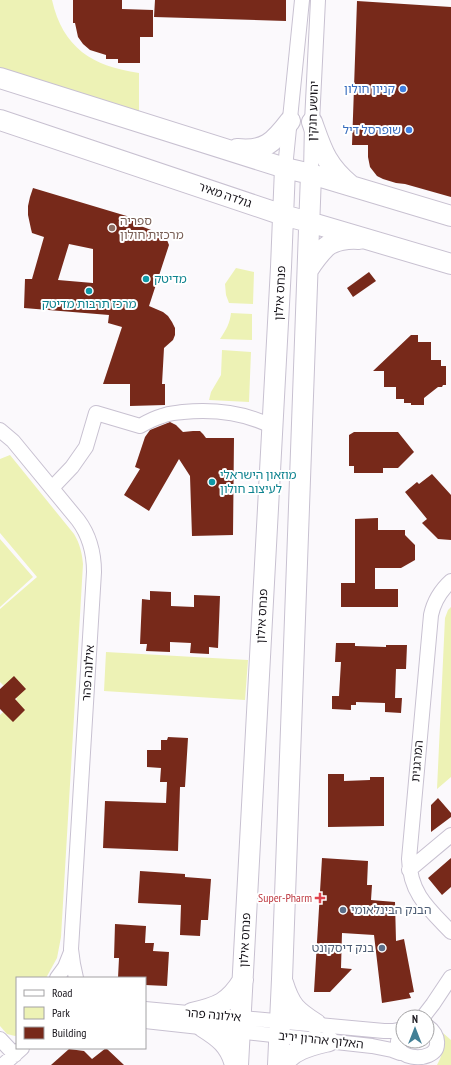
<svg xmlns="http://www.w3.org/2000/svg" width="451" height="1065" viewBox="0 0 451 1065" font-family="'PT Sans Narrow','Noto Sans Hebrew',sans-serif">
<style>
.green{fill:#edf2b5}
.building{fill:#77291a;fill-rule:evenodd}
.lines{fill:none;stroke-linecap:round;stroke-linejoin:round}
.street-casing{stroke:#c8c1d1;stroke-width:16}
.secondary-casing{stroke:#c8c1d1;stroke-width:22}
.street{stroke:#fff;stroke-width:14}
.secondary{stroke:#fff;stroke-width:20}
.shop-dot{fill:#3f7fe0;stroke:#fff;stroke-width:1.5}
.education-dot{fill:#8d6e63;stroke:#fff;stroke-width:1.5}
.culture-dot{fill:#0f9aa8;stroke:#fff;stroke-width:1.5}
.health-dot{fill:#e0444e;stroke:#fff;stroke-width:1.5}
.service-dot{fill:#5c6f8a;stroke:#fff;stroke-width:1.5}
.labels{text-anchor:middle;stroke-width:4;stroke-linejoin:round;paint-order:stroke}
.shop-label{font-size:12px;fill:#366cbe;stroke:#fff;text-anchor:end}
.street-label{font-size:12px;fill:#19161c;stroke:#fff}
.education-label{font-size:12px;fill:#785e54;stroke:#fff;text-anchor:start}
.culture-label{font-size:12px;fill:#0d838f;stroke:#fff;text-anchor:start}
.health-label{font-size:12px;fill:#be3a42;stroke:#fff;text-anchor:end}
.service-label{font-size:12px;fill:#4e5e75;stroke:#fff;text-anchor:start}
</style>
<rect width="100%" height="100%" fill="#fbf9fc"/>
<path class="green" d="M0,0h52c11,48 40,66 87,73v40l-139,-43z
M236,268l18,4 -1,32 -24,-1 -3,-8 -1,-11z
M231,313l21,1v26l-32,-1c6,-9 10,-16 11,-26z
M222,350l29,2 -2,50 -40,-2 2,-8 10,-17z
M10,455l64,79c6,10 8,19 9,30l-22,373 -4,21 -11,20h-29v57l-2,1 -8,-2 -7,-8v-311l17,-16 -17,-17v-73l37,-32 -37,-44v-74z
M0,539l33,38 -33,30z
M451,607v170l-14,12 8,-171 3,-8z
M106,652l142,8 -3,40 -141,-9z
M443,1033l8,7v25h-14c6,-11 8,-20 6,-32z"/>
<path class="building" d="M73,0h49v9l31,1v27h-13v26h-22v-4h-12v-4l-16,-5 -7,-6 -5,-7 -3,-14h-2z
M155,0h131v21l-132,-4z
M357,1l94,6v190l-46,-13 -9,-1 -13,-4 -6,-3 -7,-9 -2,-10v-12h-16z
M33,188l107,32 -2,5 21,8 8,7 2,5 -20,61 14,6 5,4 4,6 3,6v7l-2,5 -9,8 -2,36h3v21l-35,1v-22h-27l19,-57 -14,-4 1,-8 -85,-7 1,-29h7l12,-42 -12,-4 -1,-4 -3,-14v-9l2,-9zM69,244l24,5v34l-35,-3z
M369,272l7,9 -23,16 -6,-9z
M411,335h7v7h13v18h10v6h5v19h-3l-1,2h-4l-14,11v7h-13v-2h-7v-4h-8v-12h-12v-16h-11z
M170,422l6,3 7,7 10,-1h7l3,3 3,4h28l-1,97 -41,1 -2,-60 -11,-17 -30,52 -25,-16 16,-26 -5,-2 10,-30 5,-7z
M354,432h44l16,20 -16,16h-15v5h-29v-7h-5v-31z
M432,474l19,21v45l-13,-1 -16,-16 5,-4 -22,-27 12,-10 2,2z
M378,518v12h27v5l10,10v15l-14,8h-26v21h23v18h-57v-24h14v-64z
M150,591l21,1v14l23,1v-12l26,1 -2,52 -9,-1v7l-19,-1 1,-10 -21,-1v10l-24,-1 1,-7h-7l2,-45 8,1z
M336,643h19v3l31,1v-2h21l-1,24h-10l-1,29h7l-1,15 -16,-1v-9l-29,-1v3h-5v5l-19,-1v-13h7l2,-34h-6z
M14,676l12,13 -11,10 10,11 -12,12 -13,-13v-20z
M168,737l20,1 -3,49h-5l-2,64 -75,-3 2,-47 61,2 1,-21h-7l1,-14 -14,-1v-17h14v-10h6z
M328,774h16v7l26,-1v-3h14v49l-56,1z
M438,798l13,15v4l-20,15v-27z
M322,858l46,3 -1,24h5l-1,15 24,2 1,39 8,-2 10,53 -5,1 2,5 -29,5 -8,-68 -32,-2 -1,35 11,1 -22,23h-16z
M451,858v29l-9,8 -14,-17z
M140,871l45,3v3l26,2 -3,41h-7l-1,16 -20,-1 1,-30 -43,-2z
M115,924l31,2 -1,17h9l-1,8 16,1 -2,34 -22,-1v-7h-27l1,-20h-5z
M106,1048l18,17h-73l18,-16 15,2 8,8z"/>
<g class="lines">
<defs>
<path id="street" d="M285,168l17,-168
M311,174l1,-52 6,-122
M0,430l13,11 65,79c12,16 16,33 16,52l-23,377 2,15 3,14
M52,488l20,-21 14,-20 10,-34 44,13c7,-4 15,-8 22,-10 7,-3 14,-3 21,-4 32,-3 61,0 90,15
M451,581c-11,10 -17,20 -20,34l-22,244c1,35 20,50 42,73
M409,870l42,-35
M57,978l8,-11 6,-15
M145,1009l239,22h9l10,-2
M423,1017l10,-13 18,-27
M145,1021l227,25 20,4 8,3
M403,1031c-22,30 34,34 34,13 1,-7 -4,-14 -10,-18
M0,1039l15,16
M3,1065l19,-17"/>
<path id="secondary" d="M0,78l285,90 26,6 140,42
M0,120l283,95 26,7 142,42
M312,122c10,28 14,43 38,63
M237,149c28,3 37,-7 53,-28
M308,270c5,-8 11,-16 18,-23 8,-7 23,-9 33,-8
M283,983c7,23 13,28 33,41
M192,1013c26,-6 37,-10 51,-33
M203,1027c16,10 27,18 32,38
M238,1065l43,-798 4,-99
M278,1065l4,-86 29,-805
M283,1065c9,-16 30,-20 46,-24"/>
</defs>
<use href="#street" class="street-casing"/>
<use href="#secondary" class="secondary-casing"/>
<use href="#street" class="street"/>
<use href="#secondary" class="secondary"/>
</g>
<g class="shop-dot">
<circle cx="403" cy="89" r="4"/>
<circle cx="409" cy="130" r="4"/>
</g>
<circle class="education-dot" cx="112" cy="228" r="4"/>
<g class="culture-dot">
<circle cx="146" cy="279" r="4"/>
<circle cx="89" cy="291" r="4"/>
<circle cx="212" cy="482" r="4"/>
</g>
<path class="health-dot" d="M318 892h4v4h4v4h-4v4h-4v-4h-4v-4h4z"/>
<g class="service-dot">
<circle cx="343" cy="910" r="4"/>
<circle cx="382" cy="948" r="4"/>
</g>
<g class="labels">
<g class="shop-label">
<text x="395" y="93">קניון חולון</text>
<text x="401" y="134">שופרסל דיל</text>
</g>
<g class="street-label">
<text transform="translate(313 111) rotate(-88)" y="4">יהושע חנקין</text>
<text transform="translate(225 195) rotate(19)" y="4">גולדה מאיר</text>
<text transform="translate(280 293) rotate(-87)" y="4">פנחס אילון</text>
<text transform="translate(262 616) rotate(-87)" y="4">פנחס אילון</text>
<text transform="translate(88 673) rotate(-86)" y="4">אילונה פהר</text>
<text transform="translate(417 761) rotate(-85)" y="4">המרגנית</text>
<text transform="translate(245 940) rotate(-87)" y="4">פנחס אילון</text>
<text transform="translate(213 1015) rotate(5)" y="4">אילונה פהר</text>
<text transform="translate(321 1040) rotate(6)" y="4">האלוף אהרון יריב</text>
</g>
<g class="education-label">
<text x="120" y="225">ספריה<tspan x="120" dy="14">מרכזית חולון</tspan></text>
</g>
<g class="culture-label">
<text x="154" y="283">מדיטק</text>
<text x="89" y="308" text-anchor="middle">מרכז תרבות מדיטק</text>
<text x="220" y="479">מוזאון הישראלי<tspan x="220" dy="14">לעיצוב חולון</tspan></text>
</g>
<g class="health-label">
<text x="312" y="902">Super-Pharm</text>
</g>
<g class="service-label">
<text x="351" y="914">הבנק הבינלאומי</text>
<text x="374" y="952" text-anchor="end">בנק דיסקונט</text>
</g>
</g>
<rect x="16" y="977" width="130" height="72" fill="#ffffff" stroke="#a3a2a4"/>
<rect x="24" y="990" width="20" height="6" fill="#ffffff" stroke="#a3a2a4"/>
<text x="52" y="997" font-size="12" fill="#19161c">Road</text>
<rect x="24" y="1007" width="20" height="12" fill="#edf2b5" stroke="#a3a2a4"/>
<text x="52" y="1017" font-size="12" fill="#19161c">Park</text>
<rect x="24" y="1027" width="20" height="12" fill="#77291a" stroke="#a3a2a4"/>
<text x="52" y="1037" font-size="12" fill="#19161c">Building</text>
<g transform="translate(415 1029)"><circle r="19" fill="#ffffff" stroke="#a3a2a4"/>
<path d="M0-3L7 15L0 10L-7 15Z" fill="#427f95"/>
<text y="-6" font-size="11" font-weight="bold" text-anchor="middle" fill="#19161c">N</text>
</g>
</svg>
